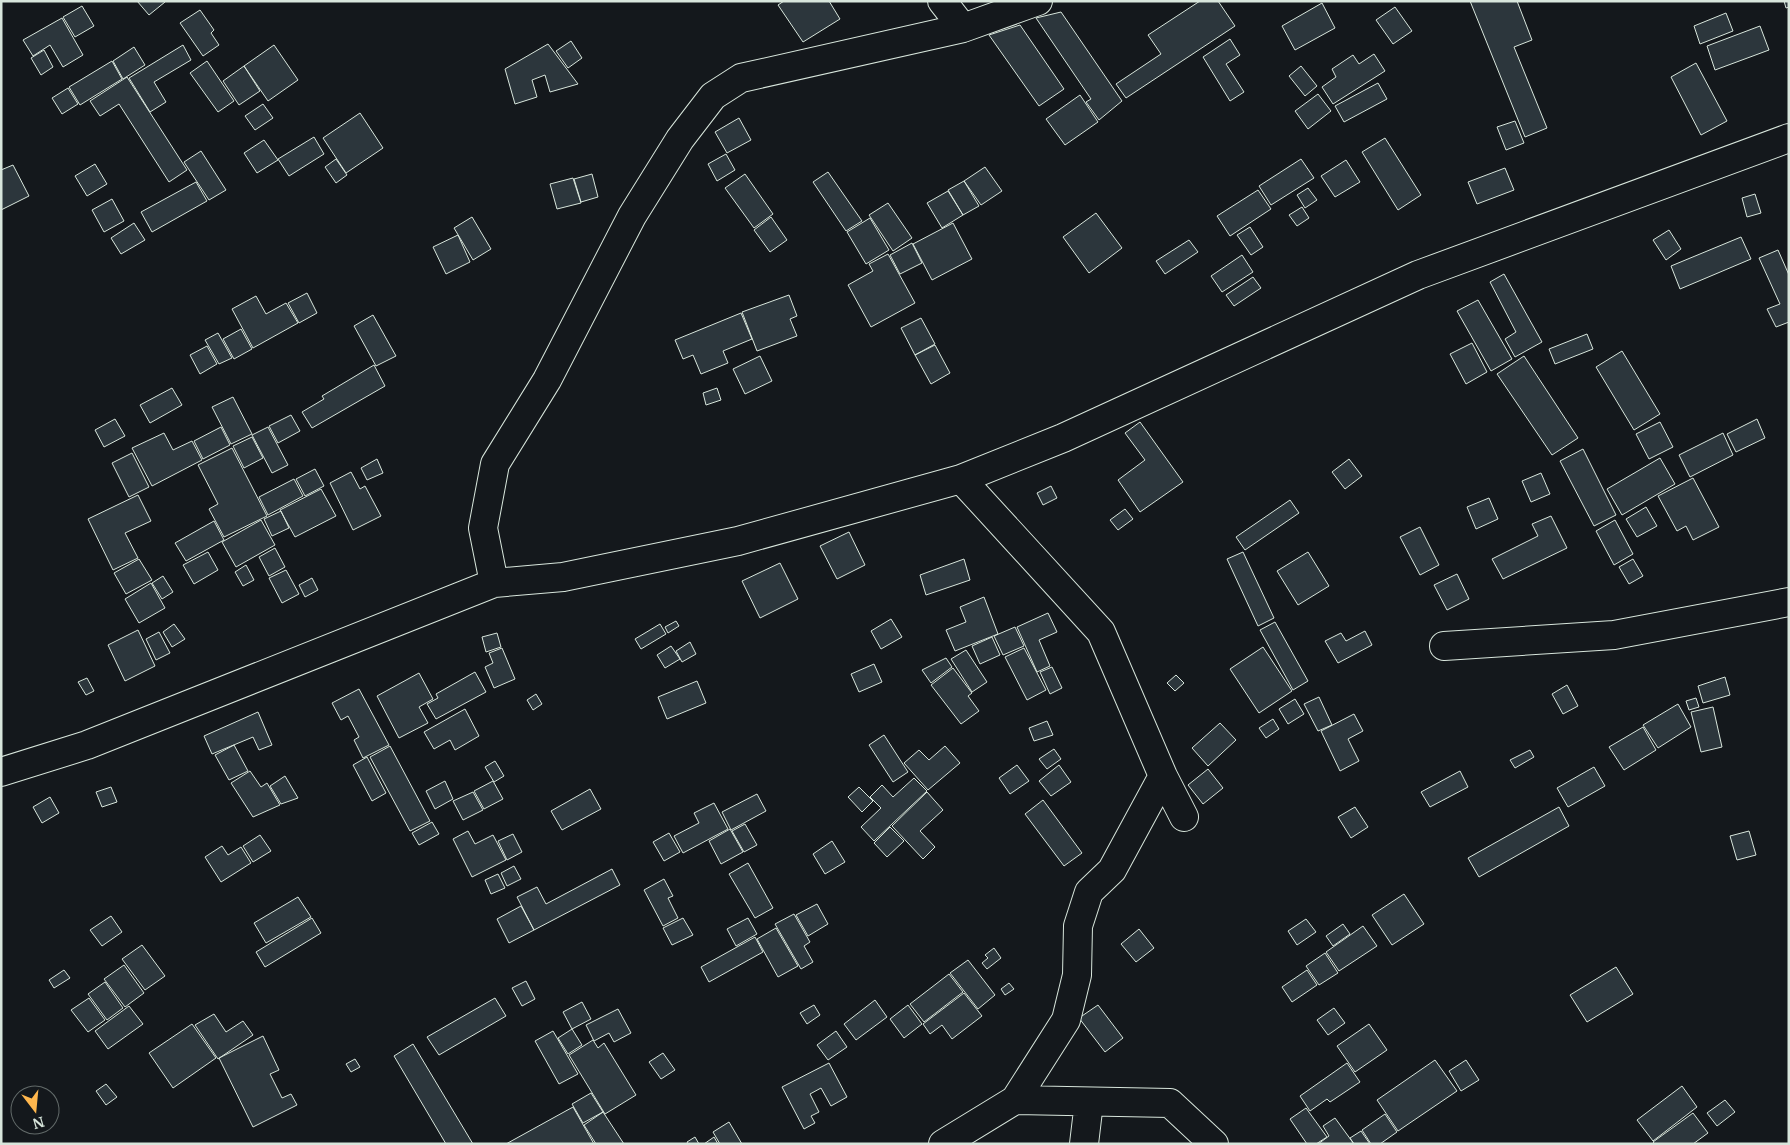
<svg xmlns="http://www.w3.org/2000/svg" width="1790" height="1145" viewBox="0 0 1790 1145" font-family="Merriweather,serif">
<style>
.building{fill:#2c363c;stroke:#d8e6dc}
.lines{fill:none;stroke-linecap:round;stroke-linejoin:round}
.minor-casing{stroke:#d8e6dc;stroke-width:30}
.minor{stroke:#14181c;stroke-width:28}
</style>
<rect width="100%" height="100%" fill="#14181c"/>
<path class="building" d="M137,1h27l1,1 -16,13z
M784,1h45l11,18 -37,23 -25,-37z
M1200,1h18l17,25 -109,72 -10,-14 45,-30 -13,-19z
M1470,1h47l15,39 -18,7 33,81 -22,9z
M1784,1h5v6l-3,1z
M1322,3l13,25 -40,22 -13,-24z
M82,6l12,20 -19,11 -12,-20z
M1395,7l17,24 -19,13 -17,-24z
M200,10l14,20 -3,3 8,12 -16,11 -23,-33z
M1061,12l61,89 -23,19 -13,-18 5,-3 -55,-81z
M1726,13l7,18 -33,13 -6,-18z
M62,18l21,37 -20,12 -13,-22 -17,11 -10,-16z
M1020,25l44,64 -25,17 -50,-71z
M1760,26l9,24 -54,20 -8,-24z
M1230,39l10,16 -14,9 18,28 -14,9 -27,-44z
M571,41l11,17 -14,10 -12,-17z
M548,44l30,40 -28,8 -5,-17 -13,5 5,17 -22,7 -10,-35z
M183,45l8,15 -37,22 12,20 -16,10 -21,-34z
M274,45l24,35 -30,21 -24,-35z
M134,47l11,18 -22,14 -10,-18z
M44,50l9,17 -12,8 -10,-17z
M1374,54l11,17 -52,33 -11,-17 14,-10 -4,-8 21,-14 6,9z
M112,61l10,18 -42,26 -11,-18z
M207,61l27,40 -16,11 -28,-39z
M1696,63l31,58 -26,14 -30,-58z
M244,66l16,25 -21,14 -16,-24z
M1301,66l16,20 -12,10 -16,-20z
M127,77l60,93 -18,12 -50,-78 -19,12 -10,-15z
M1378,83l9,16 -43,23 -9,-16z
M68,88l10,16 -16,10 -10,-16z
M1318,94l13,17 -23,18 -13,-18z
M1080,95l18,27 -33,23 -19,-26z
M263,104l10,14 -18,12 -10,-14z
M360,113l23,35 -37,25 -23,-35z
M739,118l12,22 -24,13 -12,-21z
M1515,121l9,22 -18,7 -9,-23z
M314,137l10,17 -35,22 -11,-17z
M1385,138l36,57 -23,15 -36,-58z
M264,140l14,20 -21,13 -13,-20z
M201,151l25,39 -17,10 -25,-38z
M726,154l9,16 -18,11 -9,-17z
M336,159l11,16 -11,8 -11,-16z
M1301,159l13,19 -43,27 -12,-19z
M1346,160l14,22 -25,15 -14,-21z
M95,164l12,20 -20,12 -12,-20z
M13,165l16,31 -28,14v-40z
M985,167l17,24 -21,14 -17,-24z
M1505,168l9,22 -37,14 -9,-22z
M828,172l34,49 -16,10 -33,-49z
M592,174l6,23 -17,5 -7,-23z
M745,174l28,40 -19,14 -29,-40z
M573,178l8,25 -24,6 -7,-25z
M964,181l15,25 -16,9 -15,-25z
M196,182l11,19 -55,31 -11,-20z
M1308,188l9,12 -12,8 -8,-13z
M1258,190l13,19 -41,27 -13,-20z
M948,191l15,24 -21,13 -15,-25z
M1755,194l6,19 -14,4 -5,-19z
M112,199l12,22 -20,11 -12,-22z
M888,203l24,35 -19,13 -24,-36z
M1302,207l7,11 -12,8 -8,-11z
M1096,213l26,35 -33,25 -26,-36z
M472,217l19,32 -18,11 -19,-32z
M771,217l16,23 -17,12 -16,-22z
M870,218l19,32 -23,14 -19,-32z
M134,223l11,17 -24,14 -10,-16z
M953,223l19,36 -40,21 -19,-36z
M1250,227l13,20 -12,8 -14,-20z
M1669,230l12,19 -15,11 -13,-20z
M458,235l12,27 -24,12 -13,-27z
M1741,237l10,22 -71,30 -9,-23z
M1189,240l9,12 -33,22 -9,-13z
M912,243l10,20 -22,11 -10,-19z
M1778,250l11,25v47l-13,5 -9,-18 13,-5 -21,-46z
M888,254l27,49 -44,24 -23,-42 25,-14 -4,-7z
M1242,255l11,17 -31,20 -11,-16z
M1504,274l38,68 -27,15 -10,-18 11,-7 -26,-50z
M1253,277l8,11 -27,18 -8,-11z
M307,293l10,20 -18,10 -11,-20z
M789,295l8,21 -7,3 7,17 -40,15 -15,-39z
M256,296l10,18 20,-11 12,20 -45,25 -21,-39z
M1478,300l34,59 -21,12 -34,-60z
M741,313l11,26 -29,12 5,12 -27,11 -8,-19 -10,4 -8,-19z
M373,315l23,41 -20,10 -22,-40z
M921,318l14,26 -20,11 -14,-27z
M241,329l11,20 -18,10 -11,-20z
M218,333l14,25 -13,6 -14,-24z
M1587,334l6,15 -38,15 -6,-15z
M1472,343l15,29 -21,12 -16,-30z
M935,345l15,28 -19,11 -16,-29z
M207,346l10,18 -17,10 -10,-19z
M1622,351l38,63 -26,16 -38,-63z
M760,356l12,25 -27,13 -12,-25z
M1524,356l54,82 -26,17 -55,-81z
M374,365l11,21 -73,42 -10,-16 22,-13 -2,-3z
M172,388l10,17 -32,18 -10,-18z
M717,388l4,12 -15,5 -3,-12z
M233,397l19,37 -21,10 -19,-37z
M291,415l9,16 -22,12 -9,-17z
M115,419l10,17 -21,11 -9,-17z
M1757,419l8,19 -29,14 -9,-18z
M1140,422l43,60 -43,30 -22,-32 27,-20 -20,-27z
M1660,422l13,25 -24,12 -13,-25z
M221,427l9,18 -27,14 -9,-18z
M268,427l20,38 -16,8 -20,-38z
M164,433l9,17 19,-9 10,19 -50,26 -20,-38z
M1723,433l10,22 -43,22 -11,-22z
M252,437l11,21 -19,10 -11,-22z
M232,448l35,68 -43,21 -15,-28 9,-5 -20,-39z
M1583,449l33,66 -22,11 -34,-65z
M132,453l17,34 -20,10 -17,-34z
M1660,458l15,26 -53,31 -15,-26z
M377,459l6,14 -16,7 -6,-12z
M1349,459l13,17 -17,13 -13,-17z
M315,469l9,17 -19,10 -9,-17z
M351,472l9,17 5,-3 16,30 -28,14 -23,-47z
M1541,473l9,21 -19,8 -9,-21z
M1693,478l26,49 -26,13 -7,-14 -9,5 -19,-35z
M294,479l9,17 -35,19 -9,-18z
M1051,486l6,12 -14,7 -6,-12z
M321,489l15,27 -41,21 -15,-27z
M138,495l13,26 -26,12 13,25 -25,12 -25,-51z
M1489,498l9,21 -22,10 -9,-22z
M1290,500l9,13 -54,37 -9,-13z
M1646,507l11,19 -20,11 -11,-18z
M1125,509l8,10 -15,11 -8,-10z
M281,511l8,17 -17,8 -8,-17z
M1551,516l16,32 -64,31 -11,-20 46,-23 -6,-12z
M261,520l14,25 -39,22 -14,-25z
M1615,520l18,34 -19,11 -18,-34z
M214,521l10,19 -38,21 -11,-18z
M1420,527l19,38 -19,10 -20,-38z
M849,532l16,33 -28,14 -17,-33z
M275,548l10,19 -16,9 -10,-19z
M208,552l10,18 -24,14 -11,-19z
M1243,552l31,66 -16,8 -31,-67z
M1308,552l21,34 -31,19 -21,-34z
M139,559l13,21 -26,14 -12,-21z
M964,559l6,21 -44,15 -6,-20z
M1633,559l10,17 -14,8 -10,-17z
M780,563l18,36 -38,19 -18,-37z
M246,565l8,15 -11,6 -8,-14z
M286,570l13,24 -17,9 -13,-25z
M1457,574l12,25 -22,11 -13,-25z
M163,576l10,16 -11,7 -10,-16z
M312,578l6,12 -13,7 -6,-12z
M151,583l14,25 -26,15 -14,-24z
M984,597l14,37 -43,17 -9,-21 20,-8 -6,-15z
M1048,613l9,19 -18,8 11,26 -13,6 -20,-45z
M891,619l11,18 -21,12 -10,-18z
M676,621l3,5 -11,7 -3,-6z
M1275,622l33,59 -15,9 -33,-60z
M174,624l11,15 -13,8 -9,-15z
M660,624l6,10 -25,15 -6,-10z
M1015,627l9,19 -21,9 -9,-19z
M138,630l17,36 -30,15 -17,-36z
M1365,631l7,14 -34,18 -13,-22 16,-8 5,8z
M159,632l11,21 -14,7 -10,-21z
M497,633l4,14 -15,5 -4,-15z
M992,637l8,18 -20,9 -8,-18z
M690,642l6,12 -14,8 -6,-11z
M671,646l9,13 -15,9 -8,-13z
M1263,647l29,44 -33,22 -29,-44z
M502,648l13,31 -21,9 -9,-21 8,-4 -4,-10z
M1024,648l22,42 -19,10 -22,-43z
M966,650l21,32 -15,10 -21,-33z
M946,658l6,9 -21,16 -9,-13z
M874,664l8,18 -23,10 -8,-18z
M1052,667l10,21 -12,6 -10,-22z
M953,668l19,25 -4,3 11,15 -18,13 -30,-39z
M475,672l11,20 -50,27 -9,-15 11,-6 -2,-4z
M419,673l14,26 -14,8 9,16 -29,15 -22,-42z
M1176,675l8,8 -9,8 -8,-8z
M1725,677l5,18 -27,8 -5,-17z
M87,678l7,13 -8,4 -8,-13z
M697,681l9,22 -39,16 -9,-22z
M1567,685l11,21 -15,8 -11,-20z
M359,689l30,56 -26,13 -9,-18 5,-3 -11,-21 -7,4 -9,-17z
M536,694l6,10 -9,6 -6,-10z
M1319,697l13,28 -14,6 -14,-27z
M1696,698l3,9 -10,3 -3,-9z
M1295,699l9,15 -16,10 -9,-15z
M1678,704l13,23 -33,21 -15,-23z
M1713,707l9,40 -21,5 -10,-40z
M465,709l14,27 -24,14 -5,-10 -16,9 -10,-17z
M258,712l14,33 -13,5 -6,-13 -41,17 -8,-18z
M1354,714l9,17 -15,8 11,22 -19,10 -19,-40z
M1273,719l6,10 -13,9 -7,-10z
M1047,721l6,14 -19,6 -5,-13z
M1220,723l16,17 -28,26 -16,-18z
M1643,727l13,23 -32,20 -15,-23z
M884,735l24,37 -15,10 -24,-37z
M234,745l14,26 -19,9 -14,-25z
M390,746l40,75 -20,10 -40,-74z
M945,746l15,17 -32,27 -24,-27 15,-13 10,10z
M1054,749l7,10 -14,10 -8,-10z
M1530,750l4,7 -19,11 -5,-8z
M367,757l19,36 -14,8 -19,-36z
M495,761l9,15 -10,6 -9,-15z
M1017,765l12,16 -19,13 -11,-16z
M1059,765l12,17 -20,14 -12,-15z
M1594,767l11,19 -37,21 -11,-19z
M1208,769l15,19 -20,16 -15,-19z
M250,771l11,16 6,-4 13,22 -27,12 -22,-34z
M1460,771l8,16 -38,20 -9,-15z
M285,776l13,22 -17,6 -11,-18z
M914,778l13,13 -53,50 -13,-14 20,-19 -11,-11 12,-12 11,12z
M445,781l8,18 -18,10 -9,-18z
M493,781l10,18 -19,10 -10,-18z
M111,787l6,15 -15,5 -6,-15z
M859,787l14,14 -11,11 -14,-15z
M590,789l11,20 -39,21 -11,-19z
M473,792l10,18 -20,10 -10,-19z
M927,792l16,18 -23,21 15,16 -12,12 -31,-33z
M757,794l9,17 -35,19 -9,-18z
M50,797l9,16 -17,10 -9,-16z
M1043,800l39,53 -18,13 -39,-52z
M714,803l14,26 -45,24 -9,-17 25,-13 -5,-10z
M1355,807l13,20 -17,11 -13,-21z
M1559,807l10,19 -90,51 -11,-19z
M432,822l7,12 -20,11 -7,-12z
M745,824l12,21 -13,7 -12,-21z
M890,827l14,14 -17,16 -13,-14z
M730,829l13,23 -22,12 -12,-23z
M468,831l7,13 18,-9 13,25 -34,17 -19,-38z
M1749,831l7,24 -19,5 -7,-24z
M669,833l11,19 -16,9 -11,-19z
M513,834l9,18 -15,8 -9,-19z
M260,835l11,16 -18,11 -10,-16z
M832,841l13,21 -20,12 -12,-20z
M222,846l6,9 13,-8 10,16 -30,19 -16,-25z
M748,863l25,45 -18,10 -26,-44z
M514,866l7,13 -14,7 -6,-13z
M612,869l8,16 -86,45 -17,-33 20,-10 9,17z
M498,874l7,14 -14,6 -6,-14z
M664,879l9,17 -5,2 10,20 -15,8 -19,-36z
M1404,894l20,30 -32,21 -20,-30z
M298,897l13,20 -45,26 -12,-20z
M817,904l11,20 -20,12 -12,-21z
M521,906l13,24 -25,13 -12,-24z
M794,914l16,28 -6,4 9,16 -12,7 -26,-45z
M111,916l11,16 -20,14 -12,-16z
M312,918l9,15 -56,34 -9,-15z
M683,918l10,17 -21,10 -9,-17z
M748,918l9,16 -21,12 -9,-17z
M1306,919l10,13 -19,13 -9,-14z
M1343,924l7,10 -17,12 -7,-10z
M1363,926l14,20 -38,25 -13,-19z
M776,928l22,38 -20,11 -21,-38z
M1139,929l15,19 -18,14 -15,-18z
M755,937l8,15 -54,30 -8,-15z
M142,945l23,31 -20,14 -23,-31z
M994,948l7,10 -14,11 -5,-6 6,-5 -3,-3z
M1325,953l13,20 -19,12 -13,-19z
M968,960l27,35 -17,14 -28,-36z
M124,965l20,28 -19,14 -21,-28z
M1616,967l17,27 -46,28 -17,-27z
M64,970l6,8 -16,10 -5,-8z
M1307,970l10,15 -25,17 -10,-15z
M949,974l14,18 -39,30 -14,-18z
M526,981l9,18 -13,7 -10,-18z
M105,982l18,26 -16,12 -19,-26z
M1009,983l5,6 -9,6 -4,-6z
M964,993l18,23 -30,23 -10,-14 -12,9 -7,-10z
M89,998l16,22 -17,12 -17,-22z
M495,998l11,18 -67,39 -12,-18z
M875,1000l12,17 -31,23 -12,-16z
M582,1002l9,17 -19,10 -9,-17z
M814,1005l6,10 -13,9 -7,-11z
M908,1005l14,19 -18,14 -14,-19z
M1098,1005l25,33 -18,14 -26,-34z
M129,1006l14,18 -35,25 -13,-18z
M1334,1008l11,15 -17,12 -11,-15z
M618,1009l13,24 -17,9 -5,-9 -15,8 -8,-16z
M214,1014l12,18 17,-11 10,14 -35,24 -23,-34z
M192,1024l24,34 -43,30 -24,-35z
M1369,1024l18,26 -32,22 -18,-26z
M572,1029l10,16 -14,9 -10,-16z
M553,1031l25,43 -19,10 -24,-43z
M836,1031l11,16 -19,13 -11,-15z
M263,1036l16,34 -9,4 12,24 9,-4 6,11 -44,22 -34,-69z
M593,1040l5,8 6,-5 32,52 -31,19 -36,-59z
M413,1044l60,100h-27l-52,-88z
M663,1053l12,17 -14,9 -12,-17z
M355,1059l5,8 -9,5 -5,-8z
M1435,1060l22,31 -59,40 -21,-31z
M1466,1060l13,20 -18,11 -12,-20z
M829,1063l18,34 -16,9 -10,-18 -11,6 9,18 -8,4 4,7 -11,6 -22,-42z
M1347,1063l13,19 -30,20 -3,-3 -17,12 -10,-15z
M106,1084l11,13 -11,8 -10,-14z
M1682,1086l15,21 -44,34 -16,-21z
M591,1093l12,19 -20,11 -11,-19z
M1725,1100l10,12 -18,14 -10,-13z
M573,1107l21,37h-88z
M1306,1108l21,29 -11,7h-9l-17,-25z
M603,1112l21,32h-28l-12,-19z
M1693,1113l15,20 -15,11h-38l-2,-2z
M1385,1114l12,18 -17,12h-9l-9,-14z
M1335,1118l19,26h-36l11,-8 -6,-10z
M729,1122l13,22h-22l-7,-12z
M1361,1131l9,13h-16l-4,-6z
M695,1137l4,7h-11l-1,-2z
M714,1137l4,7h-14z"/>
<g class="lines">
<defs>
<path id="minor" d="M942,1l21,27
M961,479l140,153 62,144
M494,583l-11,-55 12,-64 52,-84 85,-164 48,-77 33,-43 28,-18 222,-50 75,-27
M1444,646l170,-11 175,-33
M1,772l86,-27 407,-162 69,-6 175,-36 223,-62 102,-41 355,-163 371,-137
M1015,1100l155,3 44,41
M943,1144l72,-44 51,-80 11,-45 1,-49 11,-34 23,-22 51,-94 21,41
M1084,1144l5,-42"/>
</defs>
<use href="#minor" class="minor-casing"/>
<use href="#minor" class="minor"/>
</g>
<rect width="1790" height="1145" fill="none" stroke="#d8e6dc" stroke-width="5"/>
<g transform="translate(35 1110) rotate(164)"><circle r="24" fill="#14181c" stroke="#626a69"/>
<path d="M0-4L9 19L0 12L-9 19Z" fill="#ffb74d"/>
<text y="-8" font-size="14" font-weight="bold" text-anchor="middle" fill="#d8e6dc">N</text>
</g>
</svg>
